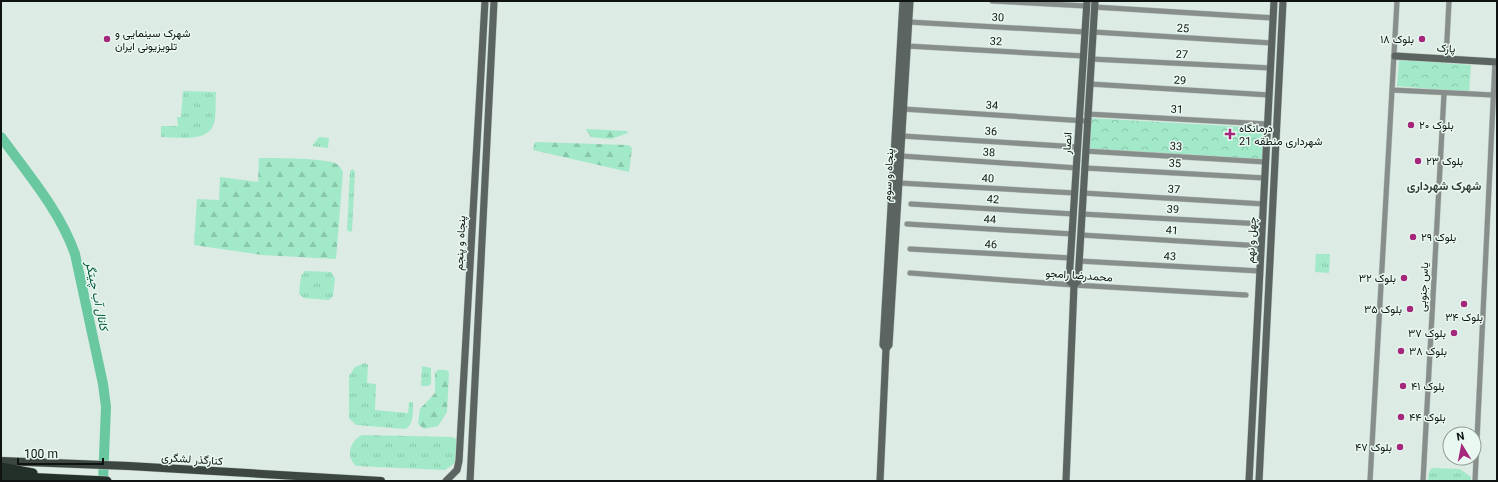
<svg xmlns="http://www.w3.org/2000/svg" width="1498" height="482" viewBox="0 0 1498 482" font-family="Georgia,Vazirmatn,serif">
<style>
.grass{fill:url(#grass-tufts)}
.forest{fill:url(#forest-firs)}
.park{fill:url(#park-crowns)}
.lines{fill:none;stroke-linecap:round;stroke-linejoin:round}
.river{stroke:#69c8a0;stroke-width:10}
.street-casing{stroke:#bbc9c2;stroke-width:6}
.secondary-casing{stroke:#bbc9c2;stroke-width:8}
.primary-casing{stroke:#bbc9c2;stroke-width:9}
.highway-casing{stroke:#bbc9c2;stroke-width:10}
.street{stroke:#888e8b;stroke-width:5}
.secondary{stroke:#5b6460;stroke-width:7}
.primary{stroke:#3c4742;stroke-width:8}
.highway{stroke:#232f29;stroke-width:9}
.poi-dot{fill:#a4277b;stroke:#e9f9f1;stroke-width:1.5}
.labels{text-anchor:middle;stroke-width:3;stroke-linejoin:round;paint-order:stroke}
.street-label{font-size:11px;fill:#0f1412;stroke:#e9f9f1}
.poi-label{font-size:11px;fill:#0f1412;stroke:#e9f9f1;text-anchor:start}
.neighbourhood-label{font-size:12px;font-weight:bold;fill:#313e38;stroke:#e9f9f1}
.water-label{font-size:12px;font-style:italic;fill:#00543a;stroke:#e9f9f1}
</style>
<defs>
<pattern id="grass-tufts" width="24" height="20" patternUnits="userSpaceOnUse"><rect width="24" height="20" fill="#a1e9c8"/><path d="M3 7l-1-3M5 7V3M7 7l1-3M15 17l-1-3M17 17v-4M19 17l1-3" fill="none" stroke="#89c7ab"/></pattern>
<pattern id="forest-firs" width="22" height="20" patternUnits="userSpaceOnUse"><rect width="22" height="20" fill="#a1e9c8"/><path d="M5 1l3.5 6h-7zM16 11l3.5 6h-7z" fill="#89c7ab"/></pattern>
<pattern id="park-crowns" width="20" height="18" patternUnits="userSpaceOnUse"><rect width="20" height="18" fill="#a1e9c8"/><path d="M2 6a3 3 0 1 1 6 0M12 15a3 3 0 1 1 6 0" fill="none" stroke="#89c7ab"/></pattern>
</defs>
<rect width="100%" height="100%" fill="#dcebe4"/>
<path class="grass" d="M183,91l33,1c-1,9 1,26 -3,34 -8,17 -37,11 -52,11v-11h17l-1,-9h4z
M319,137l10,1 -1,10 -16,-2z
M353,169l2,3 -3,59 -2,1 -3,-2 3,-59z
M1316,254h14l-1,19 -14,-1z
M305,271l26,1 4,6 -2,18 -4,4 -25,-2 -5,-4 2,-18z
M365,363l3,2 -1,18 9,1 -1,26 33,3 1,-11h4c0,10 1,21 -7,27l-50,-4 -7,-7v-42l6,-9z
M422,366l9,2v16l-3,2h-7z
M362,435l90,2 5,2 -2,24 -10,7 -89,-4c-11,-10 -6,-25 6,-31z
M1432,468l28,1 11,8v4h-43l1,-9z"/>
<path class="forest" d="M586,129l41,2 1,2 -17,6 -20,-2z
M535,142l93,3 4,3 -3,24 -96,-22z
M259,158c16,0 67,0 78,6 3,2 4,5 6,8l-7,87 -74,-4 -68,-10 3,-46 22,1 1,-23 38,5z
M438,370h8l3,2 -2,40 -9,14 -14,3 -6,-5 2,-15 15,-16v-20z"/>
<path class="park" d="M1399,60l72,5 -2,27 -72,-6z
M1089,118l175,10 -2,32 -174,-11z"/>
<g class="lines">
<path class="river" d="M1,137c27,37 59,74 74,117l28,130 3,23 -3,74"/>
<defs>
<path id="street" d="M992,1l95,5
M1094,7l180,11
M909,22l176,10
M1093,32l179,11
M907,46l177,10
M1091,59l180,9
M1446,59l3,-58
M1090,84l179,11
M1393,90l100,5
M903,109l183,12
M1087,114l180,10
M902,136l176,11
M1085,151l181,11
M901,156l176,12
M1085,168l180,10
M899,183l176,10
M1083,193l181,11
M911,204l163,10
M1082,214l181,10
M907,224l165,10
M1081,235l181,11
M910,249l161,9
M1079,261l181,10
M910,273l164,12 172,10
M1370,481l27,-480
M1423,481l21,-387
M1475,481l20,-419"/>
<path id="secondary" d="M1395,56l102,6
M1074,285l-5,-4 18,-280
M886,349l3,-4 21,-344
M446,481l11,-11 2,-9 26,-460
M470,481l24,-480
M880,481l6,-132 -3,-4 20,-344
M1066,481l8,-196 4,-4 17,-280
M1249,481l25,-480
M1259,481l24,-480"/>
<path id="primary" d="M1,461l128,5 252,15"/>
<path id="highway" d="M1,467l32,6
M1,476l106,5"/>
</defs>
<use href="#street" class="street-casing"/>
<use href="#secondary" class="secondary-casing"/>
<use href="#primary" class="primary-casing"/>
<use href="#highway" class="highway-casing"/>
<use href="#street" class="street"/>
<use href="#secondary" class="secondary"/>
<use href="#primary" class="primary"/>
<use href="#highway" class="highway"/>
</g>
<g class="poi-dot">
<circle cx="107" cy="39" r="4"/>
<circle cx="1422" cy="39" r="4"/>
<circle cx="1411" cy="125" r="4"/>
<path d="M1228 128h4v4h4v4h-4v4h-4v-4h-4v-4h4z"/>
<circle cx="1418" cy="161" r="4"/>
<circle cx="1413" cy="237" r="4"/>
<circle cx="1404" cy="278" r="4"/>
<circle cx="1464" cy="304" r="4"/>
<circle cx="1410" cy="309" r="4"/>
<circle cx="1454" cy="333" r="4"/>
<circle cx="1401" cy="351" r="4"/>
<circle cx="1403" cy="386" r="4"/>
<circle cx="1401" cy="417" r="4"/>
<circle cx="1400" cy="447" r="4"/>
</g>
<g class="labels">
<g class="street-label">
<text transform="translate(998 17) rotate(3)" y="4">30</text>
<text transform="translate(1183 28) rotate(4)" y="4">25</text>
<text transform="translate(996 41) rotate(3)" y="4">32</text>
<text transform="translate(1446 48) rotate(3)" y="4">پارک</text>
<text transform="translate(1182 54) rotate(3)" y="4">27</text>
<text transform="translate(1180 80) rotate(4)" y="4">29</text>
<text transform="translate(992 105) rotate(4)" y="4">34</text>
<text transform="translate(1177 109) rotate(3)" y="4">31</text>
<text transform="translate(991 131) rotate(4)" y="4">36</text>
<text transform="translate(1067 143) rotate(-86)" y="4">انصار</text>
<text transform="translate(1176 146) rotate(4)" y="4">33</text>
<text transform="translate(989 152) rotate(4)" y="4">38</text>
<text transform="translate(1175 163) rotate(3)" y="4">35</text>
<text transform="translate(888 175) rotate(-87)" y="4">پنجاه و سوم</text>
<text transform="translate(988 178) rotate(3)" y="4">40</text>
<text transform="translate(1174 189) rotate(4)" y="4">37</text>
<text transform="translate(993 199) rotate(4)" y="4">42</text>
<text transform="translate(1173 209) rotate(3)" y="4">39</text>
<text transform="translate(990 219) rotate(3)" y="4">44</text>
<text transform="translate(1172 230) rotate(4)" y="4">41</text>
<text transform="translate(1251 240) rotate(-87)" y="4">چهل و نهم</text>
<text transform="translate(460 243) rotate(-87)" y="4">پنجاه و پنجم</text>
<text transform="translate(991 244) rotate(3)" y="4">46</text>
<text transform="translate(1170 256) rotate(3)" y="4">43</text>
<text transform="translate(1079 275) rotate(4)" y="4">محمدرضا رامجو</text>
<text transform="translate(1423 287) rotate(-87)" y="4">یاس جنوبی</text>
<text transform="translate(192 459) rotate(4)" y="4">کنارگذر لشگری</text>
</g>
<g class="poi-label">
<text x="115" y="37">شهرک سینمایی و<tspan x="115" dy="13">تلویزیونی ایران</tspan></text>
<text x="1414" y="43" text-anchor="end">بلوک ۱۸</text>
<text x="1419" y="129">بلوک ۲۰</text>
<text x="1239" y="132">درمانگاه<tspan x="1239" dy="13">شهرداری منطقه 21</tspan></text>
<text x="1426" y="165">بلوک ۲۳</text>
<text x="1421" y="241">بلوک ۲۹</text>
<text x="1396" y="282" text-anchor="end">بلوک ۳۲</text>
<text x="1402" y="313" text-anchor="end">بلوک ۳۵</text>
<text x="1464" y="321" text-anchor="middle">بلوک ۳۴</text>
<text x="1446" y="337" text-anchor="end">بلوک ۳۷</text>
<text x="1409" y="355">بلوک ۳۸</text>
<text x="1411" y="390">بلوک ۴۱</text>
<text x="1409" y="421">بلوک ۴۴</text>
<text x="1392" y="451" text-anchor="end">بلوک ۴۷</text>
</g>
<g class="neighbourhood-label">
<text x="1444" y="190">شهرک شهرداری</text>
</g>
<g class="water-label">
<text transform="translate(97 296) rotate(78)" y="4">کانال آب چیتگر</text>
</g>
</g>
<rect width="1498" height="482" fill="none" stroke="#0f1412" stroke-width="4"/>
<g transform="translate(1462 446) rotate(350)"><circle r="19" fill="#e9f9f1" stroke="#929d98"/>
<path d="M0-3L7 15L0 10L-7 15Z" fill="#a4277b"/>
<text y="-6" font-size="11" font-weight="bold" text-anchor="middle" fill="#0f1412">N</text>
</g>
<path d="M18 458v6h85v-6" fill="none" stroke="#0f1412" stroke-width="2"/>
<text x="24" y="458" font-size="12" fill="#0f1412" stroke="#e9f9f1" stroke-width="3" paint-order="stroke">100 m</text>
</svg>
